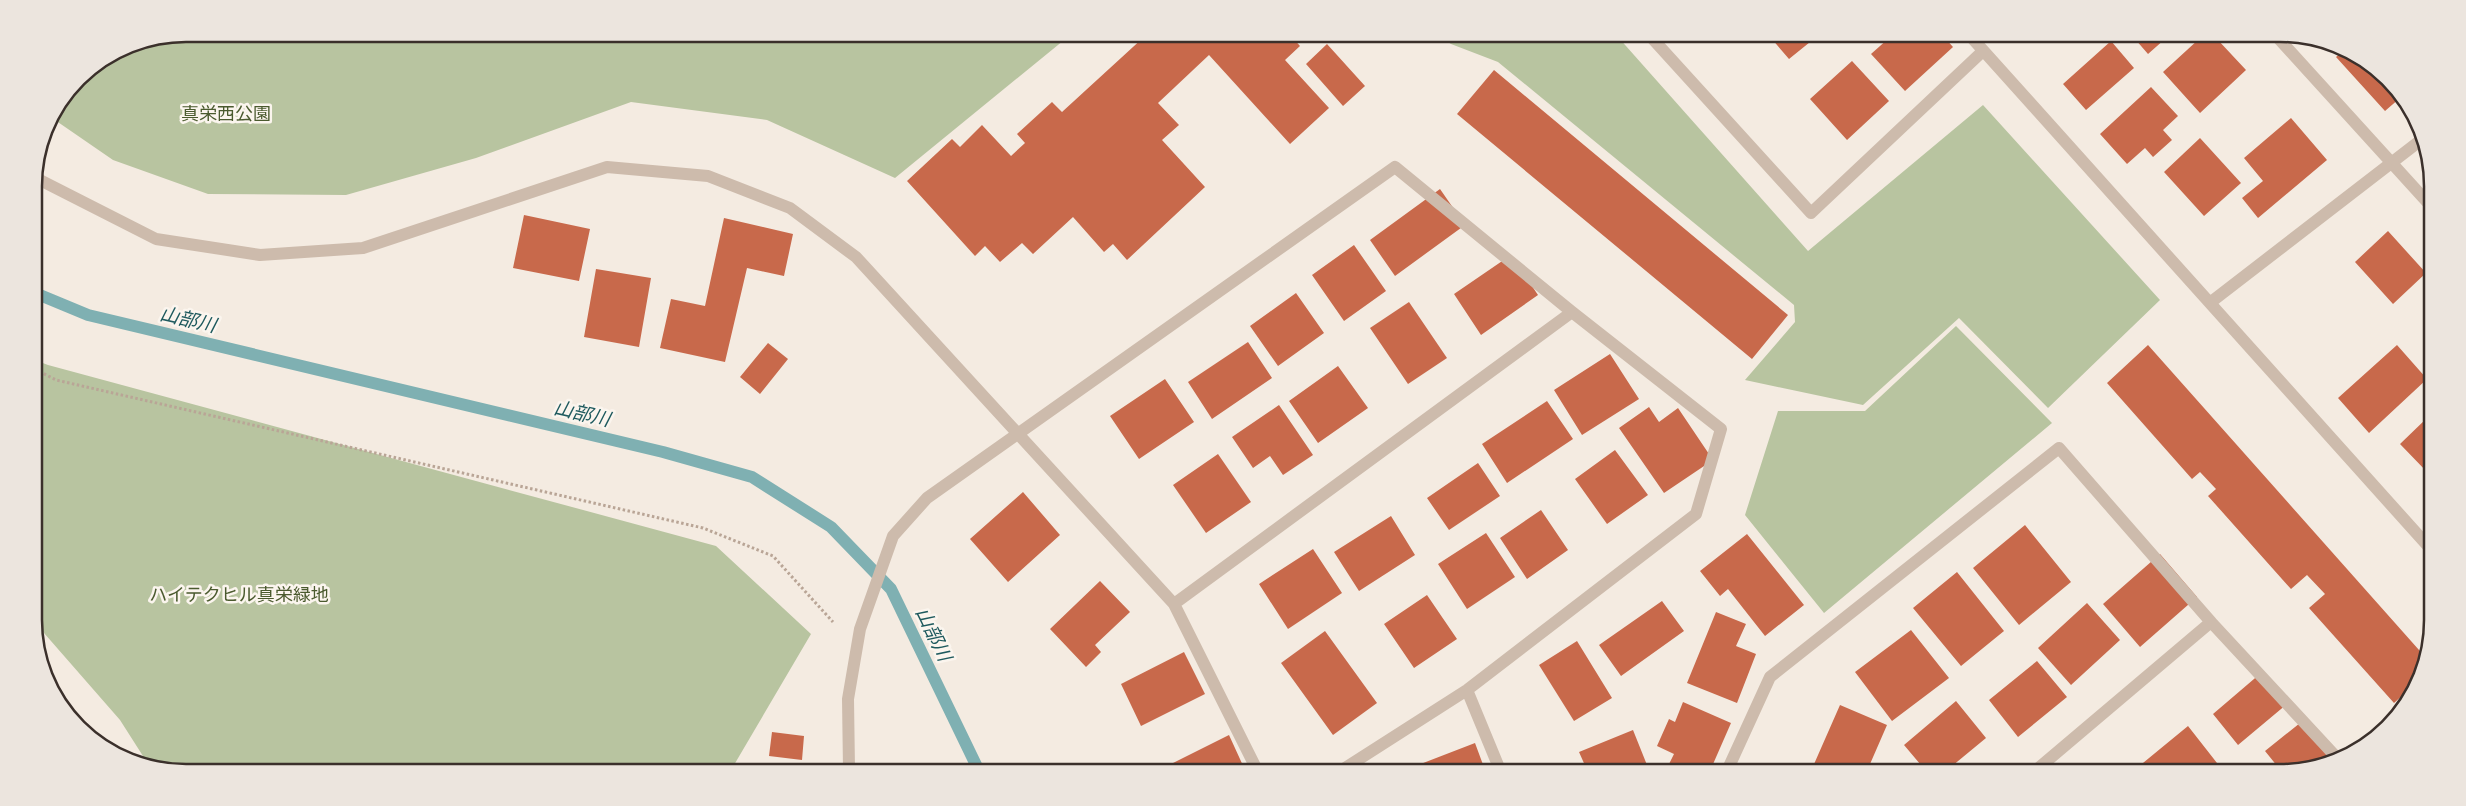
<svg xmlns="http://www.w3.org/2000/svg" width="2466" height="806" viewBox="0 0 2466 806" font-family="Quicksand,'Noto Sans JP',sans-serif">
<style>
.green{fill:#b8c4a0}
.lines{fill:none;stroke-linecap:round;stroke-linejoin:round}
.stream{stroke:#7fb0b2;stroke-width:12}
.building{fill:#c8694b}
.path{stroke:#b9a596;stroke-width:3;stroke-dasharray:2.5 2.5;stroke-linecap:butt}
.minor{stroke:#cdbbac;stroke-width:12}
.labels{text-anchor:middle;stroke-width:5;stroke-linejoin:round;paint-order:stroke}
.park-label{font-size:18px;fill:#4a5a2e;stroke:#fbf5ee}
.water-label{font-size:19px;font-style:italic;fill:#1f5a5e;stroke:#fbf5ee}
.rim{fill:none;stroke:#3b302b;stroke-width:2.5}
</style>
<rect width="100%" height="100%" fill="#f4ebe1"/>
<path class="green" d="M187,34l882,2 -174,142 -128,-58 -136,-18 -155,56 -130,37 -138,-1 -95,-34 -61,-42 27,-40 49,-33z
M1440,37h178l190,214 175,-146 177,195 -112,108 -89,-90 -96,87 -118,-25 50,-58 -1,-17 -296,-243 -47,-18z
M1956,326l96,97 -228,190 -79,-98 33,-104h87z
M35,360l13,5 668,181 95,88 -77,131 -9,3 -575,-1 -30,-47 -83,-95z"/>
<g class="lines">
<path class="stream" d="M35,293l53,22 575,137 89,25 79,50 60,62 87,180"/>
</g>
<path class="building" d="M1145,36h146l9,10 -15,14 44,48 -39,36 -81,-89 -51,48 21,22 -17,15 43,47 -78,73 -14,-16 -9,8 -31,-35 -40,37 -11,-11 -22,19 -15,-16 -10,10 -68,-75 45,-42 8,8 22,-22 29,31 14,-13 -8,-9 35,-32 10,10z
M1771,38h44l-26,21z
M1889,38h56l8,9 -48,44 -34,-37z
M2135,39h30l-17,15z
M2199,39h18l29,31 -46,43 -37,-41z
M2111,41l23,27 -48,42 -23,-26z
M1327,44l38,42 -22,20 -37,-42z
M2344,50l12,4 38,32 6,12 -15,13 -49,-54z
M1852,61l37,40 -42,39 -37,-41z
M1494,70l294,245 -36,44 -295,-245z
M2151,87l27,29 -15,14 9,10 -19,17 -8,-9 -18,16 -27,-30z
M2291,118l36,42 -69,58 -16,-20 21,-17 -19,-23z
M2200,138l41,45 -37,33 -40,-44z
M1440,189l25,36 -70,51 -25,-36z
M524,215l66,14 -11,52 -66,-13z
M724,218l69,16 -9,42 -37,-8 -22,94 -65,-14 11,-49 34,7z
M2388,231l38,42 -33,31 -38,-42z
M1354,245l32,46 -42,30 -32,-46z
M1511,255l27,40 -57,40 -27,-41z
M596,269l55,9 -12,69 -55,-10z
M1296,293l28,40 -46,33 -28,-40z
M1409,302l38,56 -39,26 -38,-56z
M1248,342l24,36 -60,41 -24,-37z
M768,343l20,16 -28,35 -20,-17z
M2148,345l279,314 -18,41 -5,-6 -10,9 -85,-95 16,-14 -18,-19 -16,14 -83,-93 8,-7 -16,-17 -8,7 -85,-96z
M2397,345l30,34 -58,54 -31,-35z
M1610,354l29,45 -57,36 -28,-45z
M1338,366l30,42 -50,35 -29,-42z
M1165,379l29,43 -55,37 -29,-43z
M1547,401l26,38 -66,44 -25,-39z
M1279,405l34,50 -30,20 -13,-19 -17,12 -21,-31z
M1649,407l10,15 19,-14 35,52 -49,33 -45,-65z
M2428,417v56l-28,-29z
M1615,450l33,45 -41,29 -32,-45z
M1218,454l33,48 -45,31 -33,-48z
M1478,463l22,33 -51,34 -22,-32z
M1023,492l37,43 -52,47 -38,-43z
M1541,510l27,40 -41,29 -27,-41z
M1391,516l24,39 -56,36 -25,-39z
M2025,525l46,57 -52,43 -46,-57z
M1486,533l29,44 -48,32 -29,-45z
M1747,534l57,71 -39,31 -37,-47 -8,7 -20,-25z
M1313,549l29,44 -54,36 -29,-45z
M2160,554l37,43 -57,50 -37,-43z
M1957,572l47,59 -43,35 -48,-58z
M1100,581l30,31 -35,33 6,7 -15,15 -36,-38z
M1427,595l30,44 -43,29 -30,-44z
M1662,601l22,30 -63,45 -22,-31z
M2087,603l33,37 -49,45 -33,-37z
M1716,612l30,12 -10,22 20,8 -19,49 -50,-20z
M1911,630l38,48 -57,43 -37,-49z
M1325,631l52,72 -44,32 -52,-72z
M1577,641l35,57 -38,23 -35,-56z
M1184,652l21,42 -64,32 -20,-42z
M2037,661l30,36 -49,40 -29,-37z
M2261,673l26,31 -49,41 -25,-31z
M1956,701l30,37 -40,33h-20l-22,-26z
M1683,702l48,21 -21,48 -44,-1 8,-16 -17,-8 12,-27 6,3z
M1840,705l47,20 -20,46h-56z
M2305,719l33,42 -56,11 -17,-21z
M2188,726l29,37 -11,9h-74z
M1633,730l16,40h-62l-8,-18z
M772,732l32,4 -2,24 -33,-4z
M1229,735l16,35 -74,-1 -2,-4z
M1475,743l10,27h-65l-2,-5z"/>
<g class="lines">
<path class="path" d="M35,369l21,11 647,148 70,28 60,66"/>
<path class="minor" d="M1651,37l160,176 172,-162
M1972,38l456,508
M2279,39l150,165
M34,177l122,62 104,16 103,-7 244,-81 101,9 82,32 66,49 318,347 83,166
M2211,302l210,-162
M1174,604l398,-292
M1467,690l33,80
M849,769l-1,-70 12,-70 33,-93 34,-38 468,-331 177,145 149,117 -25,85 -229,176 -125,80
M1727,771l43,-94 289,-229 152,174 128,138
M2035,771l176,-149"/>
</g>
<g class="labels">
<g class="park-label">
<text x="226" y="120">真栄西公園</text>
<text x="239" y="601">ハイテクヒル真栄緑地</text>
</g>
<g class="water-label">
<text transform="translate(188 319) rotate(13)" y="7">山部川</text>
<text transform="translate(582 413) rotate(13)" y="7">山部川</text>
<text transform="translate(934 634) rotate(64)" y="7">山部川</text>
</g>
</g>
<path d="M0 0H2466V806H0ZM186 42H2280A144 144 0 0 1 2424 186V620A144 144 0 0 1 2280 764H186A144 144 0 0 1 42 620V186A144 144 0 0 1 186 42Z" fill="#ece5de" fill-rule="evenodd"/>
<path class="rim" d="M186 42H2280A144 144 0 0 1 2424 186V620A144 144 0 0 1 2280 764H186A144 144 0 0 1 42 620V186A144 144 0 0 1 186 42Z"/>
</svg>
